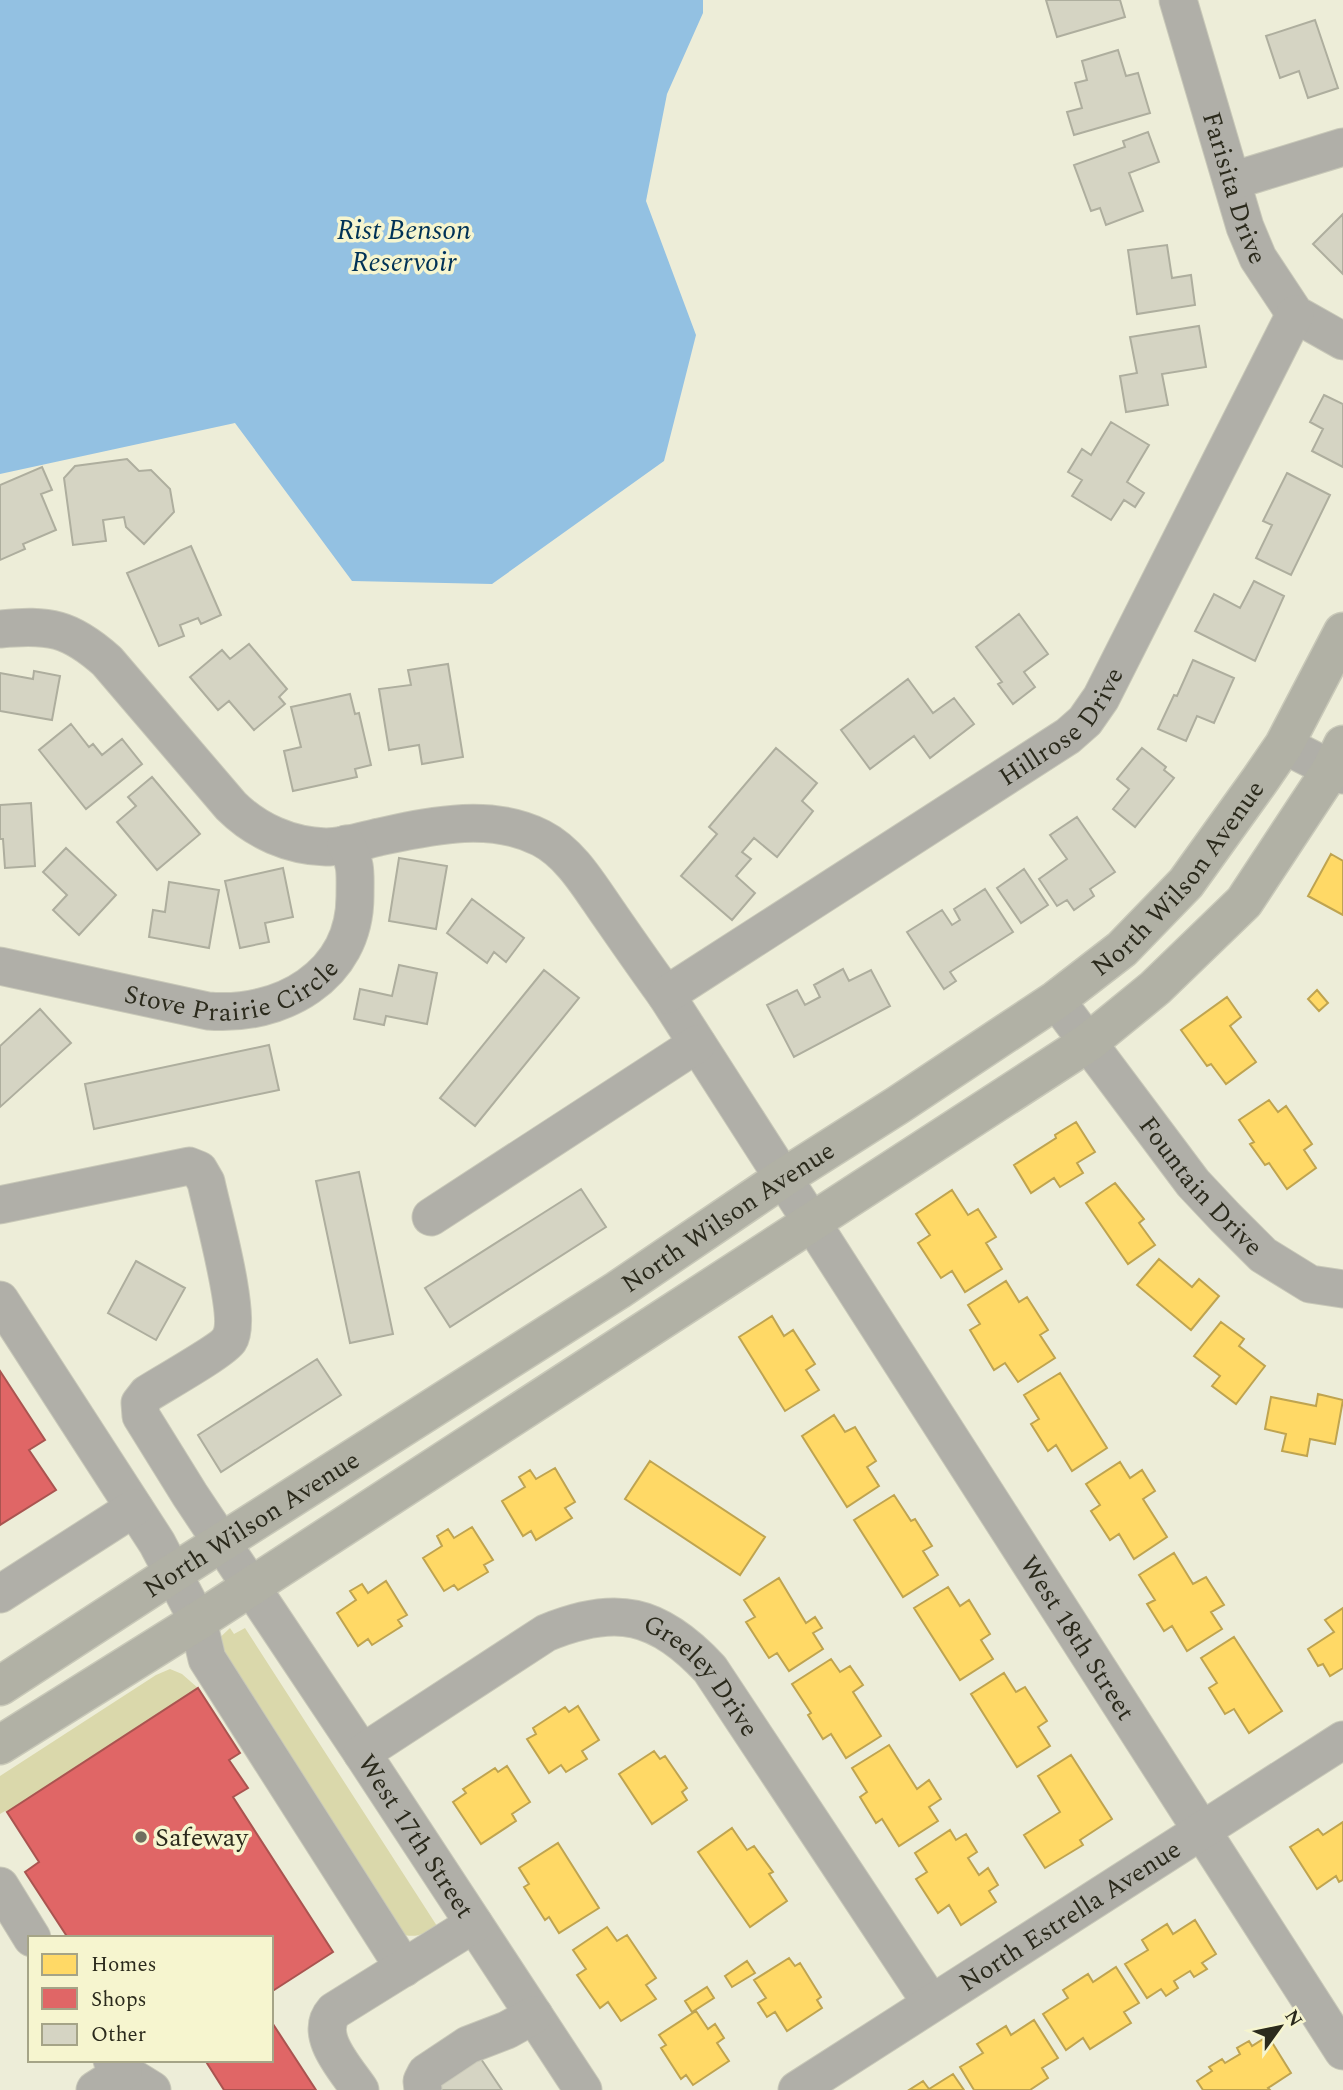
<svg xmlns="http://www.w3.org/2000/svg" width="1343" height="2090" viewBox="0 0 1343 2090" font-family="Spectral,serif">
<style>
.green{fill:#dad8ab}
.water{fill:#93c1e2}
.homes{fill:#ffd966;stroke:#bfa450;stroke-width:2}
.shops{fill:#e06666;stroke:#aa5450;stroke-width:2}
.building{fill:#d5d4c3;stroke:#aeae9e;stroke-width:2}
.lines{fill:none;stroke-linecap:round;stroke-linejoin:round}
.minor-casing{stroke:#c8c8b8;stroke-width:39}
.major-casing{stroke:#c8c8b8;stroke-width:41}
.minor{stroke:#b0afa8;stroke-width:37}
.major{stroke:#b1b1a5;stroke-width:38}
.poi-dot{fill:#6f6e5e;stroke:#f6f5cf;stroke-width:2.5}
.labels{text-anchor:middle;stroke-width:7;stroke-linejoin:round;paint-order:stroke}
.street-label{font-size:26px;fill:#2b2a1c;stroke:#f6f5cf}
.poi-label{font-size:26px;fill:#2b2a1c;stroke:#f6f5cf;text-anchor:start}
.water-label{font-size:28px;font-style:italic;fill:#003256;stroke:#f6f5cf}
</style>
<rect width="100%" height="100%" fill="#ededd8"/>
<path class="green" d="M230,1628l4,6 11,-6 192,298c-13,9 -24,13 -38,7l-186,-289z
M170,1669l12,5 16,14 -191,124 -2,-1 -5,3v-38l156,-101z"/>
<path class="water" d="M0,0h703v13l-36,81 -21,107 50,134 -32,126 -172,123 -140,-3 -117,-158 -235,51z"/>
<path class="homes" d="M1331,854l12,7v54l-35,-19z
M1317,990l11,13 -9,8 -11,-12z
M1227,997l14,20 -11,9 26,36 -30,22 -15,-20 -4,2 -26,-36z
M1269,1100l9,12 8,-6 26,38 -8,6 12,18 -29,21 -18,-26 -4,2 -15,-21 4,-2 -15,-22z
M1076,1122l19,30 -18,11 6,10 -23,14 -6,-9 -23,15 -17,-28 42,-27 -1,-3z
M1115,1183l29,36 -5,4 16,22 -27,19 -42,-61z
M952,1190l16,25 10,-6 18,28 -10,6 16,26 -37,23 -13,-21 -11,7 -23,-35 12,-8 -14,-21z
M1159,1259l33,28 7,-8 20,17 -28,34 -54,-45z
M1006,1281l13,21 8,-5 21,33 -8,5 15,23 -37,24 -13,-19 -11,7 -24,-40 10,-6 -12,-19z
M772,1316l12,20 9,-6 22,34 -9,6 13,20 -34,21 -46,-74z
M1221,1322l23,17 -5,7 26,20 -29,38 -24,-18 8,-10 -26,-20z
M1060,1373l47,75 -35,23 -16,-26 -8,6 -17,-27 8,-5 -15,-24z
M1318,1394l25,6 -8,44 -25,-5 -3,17 -25,-5 4,-17 -21,-5 6,-32 45,9z
M834,1415l11,17 10,-5 21,34 -9,6 12,19 -32,21 -45,-71z
M650,1461l115,76 -25,38 -115,-76z
M1120,1462l10,16 12,-8 13,21 -12,8 24,38 -33,22 -15,-25 -9,6 -19,-29 9,-6 -14,-21z
M555,1468l20,34 -10,6 7,10 -36,22 -5,-9 -8,5 -21,-35 23,-14 -6,-10 11,-7 6,9z
M894,1495l17,26 4,-2 17,27 -9,5 15,24 -35,22 -49,-77z
M472,1527l21,33 -9,5 4,7 -30,18 -4,-5 -10,6 -21,-33 19,-12 -5,-10 11,-7 6,9z
M1174,1553l19,31 13,-7 18,28 -13,7 11,17 -35,22 -15,-25 -8,5 -17,-27 8,-4 -16,-25z
M779,1578l27,45 9,-6 7,11 -9,5 10,16 -34,22 -12,-18 -8,5 -23,-36 9,-5 -11,-17z
M386,1581l21,34 -9,5 4,6 -30,19 -4,-6 -10,7 -21,-33 19,-13 -6,-9 12,-7 6,9z
M948,1587l12,19 9,-6 21,34 -9,6 12,19 -33,21 -46,-72z
M1343,1608v60l-13,8 -7,-12 -5,2 -10,-17 26,-17 -9,-12z
M1234,1637l48,74 -33,22 -15,-24 -9,5 -16,-26 8,-5 -16,-25z
M831,1659l9,13 10,-6 13,19 -10,7 28,44 -35,22 -15,-24 -8,5 -15,-24 3,-2 -19,-29z
M1004,1673l12,19 9,-5 22,34 -9,6 12,19 -33,21 -46,-73z
M578,1706l21,34 -17,11 5,8 -21,13 -5,-7 -12,8 -22,-34 9,-5 -3,-6 32,-21 4,5z
M889,1745l28,44 12,-9 12,19 -12,8 9,14 -39,25 -17,-27 -6,4 -16,-26 7,-5 -15,-24z
M654,1751l6,8 5,-3 22,32 -5,4 5,8 -35,24 -33,-50z
M1071,1755l41,64 -32,21 3,5 -38,23 -21,-33 36,-23 -22,-36z
M507,1766l23,36 -18,12 4,7 -35,23 -28,-42 13,-9 -3,-4 32,-21 3,4z
M1343,1822v58l-4,2 -3,-6 -19,13 -27,-42 28,-18 5,6z
M732,1828l15,22 7,-4 19,26 -4,2 18,27 -37,26 -52,-75z
M950,1830l6,10 10,-6 11,18 -9,6 11,17 9,-7 10,17 -9,6 7,11 -35,23 -12,-20 -11,8 -22,-34 11,-7 -12,-19z
M558,1843l41,65 -40,25 -10,-16 -4,3 -21,-33 5,-3 -10,-16z
M1195,1920l21,34 -14,9 5,6 -13,8 -4,-6 -16,10 4,7 -12,8 -5,-7 -14,9 -22,-34 23,-14 -6,-10 25,-16 6,10z
M607,1927l10,14 10,-6 29,43 -10,7 10,14 -35,22 -13,-19 -8,6 -23,-33 9,-6 -13,-19z
M789,1958l6,8 5,-3 21,34 -4,3 5,8 -35,23 -12,-19 -8,5 -9,-14 8,-5 -12,-18z
M747,1961l8,12 -23,14 -7,-11z
M1116,1967l23,36 -15,9 7,11 -41,26 -7,-11 -17,12 -23,-36 25,-16 -5,-8 25,-16 5,8z
M707,1987l7,11 -22,14 -7,-11z
M696,2011l12,18 7,-5 9,14 -7,5 12,18 -36,24 -7,-10 -5,4 -20,-31 5,-3 -7,-10z
M1034,2020l24,38 -16,10 6,10 -18,12h-56l-14,-23 23,-14 -6,-9 29,-18 5,9z
M1268,2036l23,37 -23,15 2,2h-67l-6,-9 15,-10 -3,-4 13,-8 3,4 15,-9 -3,-6 12,-7 3,5z
M953,2074l11,16h-55l14,-9 6,8z"/>
<path class="shops" d="M0,1371l45,69 -16,10 27,40 -56,35z
M198,1688l42,65 -11,7 19,28 -15,9 100,155 -62,40v-54h-203l-43,-66 14,-10 -32,-50z
M271,2021l45,69h-92l-19,-30h66z"/>
<path class="building" d="M1046,0h74l5,17 -68,20z
M1315,20l23,68 -30,10 -9,-27 -19,7 -14,-42z
M1118,50l8,26 12,-3 12,40 -76,22 -7,-23 15,-4 -7,-25 12,-3 -5,-19z
M1148,132l11,30 -30,11 14,38 -37,14 -6,-17 -9,3 -17,-46 51,-18 -2,-6z
M1343,214v60l-30,-30z
M1167,245l5,33 19,-3 4,30 -58,9 -9,-64z
M1199,326l7,41 -44,7 6,31 -42,7 -6,-36 17,-3 -7,-36z
M1324,395l19,9v63l-31,-16 11,-22 -13,-7z
M1111,422l38,23 -22,37 17,11 -9,14 -11,-7 -13,20 -39,-24 10,-16 -14,-8 14,-23 9,6z
M127,459l12,12 12,-1 19,19 4,23 -30,32 -18,-17 -2,-10 -21,3 3,21 -33,4 -9,-67 11,-12z
M42,467l10,23 -11,4 15,36 -33,14 2,5 -25,11v-75z
M1287,473l43,22 -39,80 -35,-17 16,-33 -9,-4z
M191,546l30,69 -20,9 -3,-6 -18,7 4,11 -25,10 -32,-73z
M1254,581l30,15 -29,65 -60,-30 19,-37 26,14z
M1019,614l29,40 -24,18 11,15 -22,17 -15,-20 4,-2 -26,-35z
M249,644l38,45 -8,8 6,7 -31,26 -25,-29 -11,9 -28,-33 32,-27 8,9z
M1193,660l41,18 -20,45 -17,-7 -11,25 -28,-12 16,-34 3,1z
M448,664l15,93 -41,7 -3,-19 -30,5 -10,-61 32,-4 -3,-15z
M34,671l26,5 -8,44 -52,-9v-38l33,6z
M908,679l25,34 21,-15 20,26 -44,34 -16,-22 -44,33 -29,-39z
M350,694l5,20 4,-1 12,52 -16,4 2,8 -64,14 -9,-40 17,-4 -10,-40z
M71,724l18,23 4,-3 9,11 20,-16 20,25 -56,45 -47,-59z
M776,748l41,35 -15,18 11,10 -36,46 -23,-19 -12,14 9,7 -15,17 19,17 -23,27 -51,-44 36,-42 -8,-7z
M1142,748l24,19 -2,3 10,8 -39,49 -22,-18 16,-20 -12,-10z
M152,777l48,57 -43,36 -40,-48 19,-16 -8,-9z
M31,803l4,63 -30,2 -2,-29h-3v-34z
M1077,817l38,55 -25,17 4,7 -20,14 -7,-10 -10,6 -18,-27 28,-20 -17,-24z
M66,848l50,47 -37,40 -26,-25 14,-15 -24,-23z
M399,858l48,8 -11,63 -47,-8z
M283,868l10,49 -28,6 4,19 -29,6 -15,-67z
M1024,869l24,36 -27,18 -24,-35z
M169,882l50,8 -10,58 -60,-11 4,-27 12,2z
M985,889l28,43 -63,40 6,9 -12,8 -37,-57 35,-22 10,15 8,-5 -6,-11z
M472,899l52,39 -18,24 -12,-10 -7,11 -40,-30z
M399,965l38,8 -10,51 -41,-8 -2,9 -30,-6 6,-30 32,7z
M843,969l6,12 22,-11 19,36 -96,51 -27,-52 30,-15 8,15 15,-8 -6,-12z
M544,970l35,28 -104,128 -35,-28z
M40,1009l31,34 -71,64v-61z
M269,1045l10,45 -185,39 -9,-45z
M359,1172l34,162 -43,9 -34,-162z
M581,1189l25,38 -156,100 -25,-39z
M136,1261l49,27 -29,52 -48,-27z
M317,1359l24,36 -120,77 -23,-37z
M479,2056l23,34h-61l-4,-7z"/>
<g class="lines">
<defs>
<g id="minor">
<path id="s1" d="M1178,0l67,227 13,31 37,56 48,27"/>
<path d="M1232,181l111,-34"/>
<path id="s2" d="M0,629c49,-5 70,-1 107,32l124,145c25,25 59,40 95,41 17,0 36,-6 53,-10 52,-11 111,-25 162,1 31,16 50,51 70,79 18,26 36,52 55,78l677,1056"/>
<path d="M1284,745l59,30"/>
<path id="s3" d="M0,966l208,45c72,6 147,-34 147,-115 0,-24 2,-30 -9,-52"/>
<path id="s4" d="M666,995l402,-259 17,-15 16,-23 194,-384"/>
<path id="s5" d="M1056,1000l137,183 32,34 38,38 47,29 33,5"/>
<path id="s6" d="M0,1205l189,-39 10,4 7,12c6,29 37,137 23,158 -6,10 -68,45 -82,54l-7,9 1,13 49,79 172,258 221,337"/>
<path d="M431,1217l266,-173"/>
<path d="M0,1300l157,243 41,78 9,38 197,309"/>
<path d="M0,1594l134,-86"/>
<path id="s7" d="M362,1753l184,-120c70,-29 112,-20 164,36l221,334"/>
<path d="M0,1886l32,52"/>
<path d="M112,2060l11,12 29,18"/>
<path d="M95,2090l28,-18"/>
<path d="M360,2090c-14,-21 -47,-55 -26,-79l140,-87"/>
<path d="M423,2090l-1,-9 4,-8 42,-28 39,-15 27,-15"/>
<path id="s8" d="M797,2090l546,-350"/>
</g>
<g id="major">
<path id="s9" d="M0,1686l172,-112 446,-284 165,-112 115,-73 158,-105 66,-51 64,-66 74,-103 24,-35 59,-113"/>
<path d="M0,1745l198,-124 891,-579 66,-54 89,-86 87,-132 12,-25"/>
</g>
</defs>
<use href="#minor" class="minor-casing"/>
<use href="#major" class="major-casing"/>
<use href="#minor" class="minor"/>
<use href="#major" class="major"/>
</g>
<circle class="poi-dot" cx="141" cy="1837" r="7"/>
<g class="labels">
<g class="street-label">
<text dy="9" stroke="none"><textPath href="#s1" startOffset="196">Farisita Drive</textPath></text>
<text dy="9" stroke="none"><textPath href="#s4" startOffset="480">Hillrose Drive</textPath></text>
<text dy="9" stroke="none"><textPath href="#s9" startOffset="1433">North Wilson Avenue</textPath></text>
<text dy="9" stroke="none"><textPath href="#s3" startOffset="240">Stove Prairie Circle</textPath></text>
<text dy="9" stroke="none"><textPath href="#s5" startOffset="236">Fountain Drive</textPath></text>
<text dy="9" stroke="none"><textPath href="#s9" startOffset="866">North Wilson Avenue</textPath></text>
<text dy="9" stroke="none"><textPath href="#s9" startOffset="299">North Wilson Avenue</textPath></text>
<text dy="9" stroke="none"><textPath href="#s2" startOffset="1598">West 18th Street</textPath></text>
<text dy="9" stroke="none"><textPath href="#s7" startOffset="401">Greeley Drive</textPath></text>
<text dy="9" stroke="none"><textPath href="#s6" startOffset="1004">West 17th Street</textPath></text>
<text dy="9" stroke="none"><textPath href="#s8" startOffset="324">North Estrella Avenue</textPath></text>
</g>
<g class="poi-label">
<text x="155" y="1846">Safeway</text>
</g>
<g class="water-label">
<text x="404" y="239">Rist Benson<tspan x="404" dy="32">Reservoir</tspan></text>
</g>
</g>
<rect x="28" y="1936" width="245" height="126" fill="#f6f5cf" stroke="#a5a487" stroke-width="2"/>
<rect x="42" y="1954" width="35" height="21" fill="#ffd966" stroke="#a5a487" stroke-width="2"/>
<text x="91" y="1971" font-size="21" fill="#2b2a1c">Homes</text>
<rect x="42" y="1988" width="35" height="21" fill="#e06666" stroke="#a5a487" stroke-width="2"/>
<text x="91" y="2006" font-size="21" fill="#2b2a1c">Shops</text>
<rect x="42" y="2024" width="35" height="21" fill="#d5d4c3" stroke="#a5a487" stroke-width="2"/>
<text x="91" y="2041" font-size="21" fill="#2b2a1c">Other</text>
<g transform="translate(1280 2027) rotate(57)" stroke="#f6f5cf" stroke-width="5" paint-order="stroke">
<path d="M0-5L12 26L0 18L-12 26Z" fill="#2b2a1c"/>
<text y="-10" font-size="19" font-weight="bold" text-anchor="middle" fill="#2b2a1c">N</text>
</g>
</svg>
